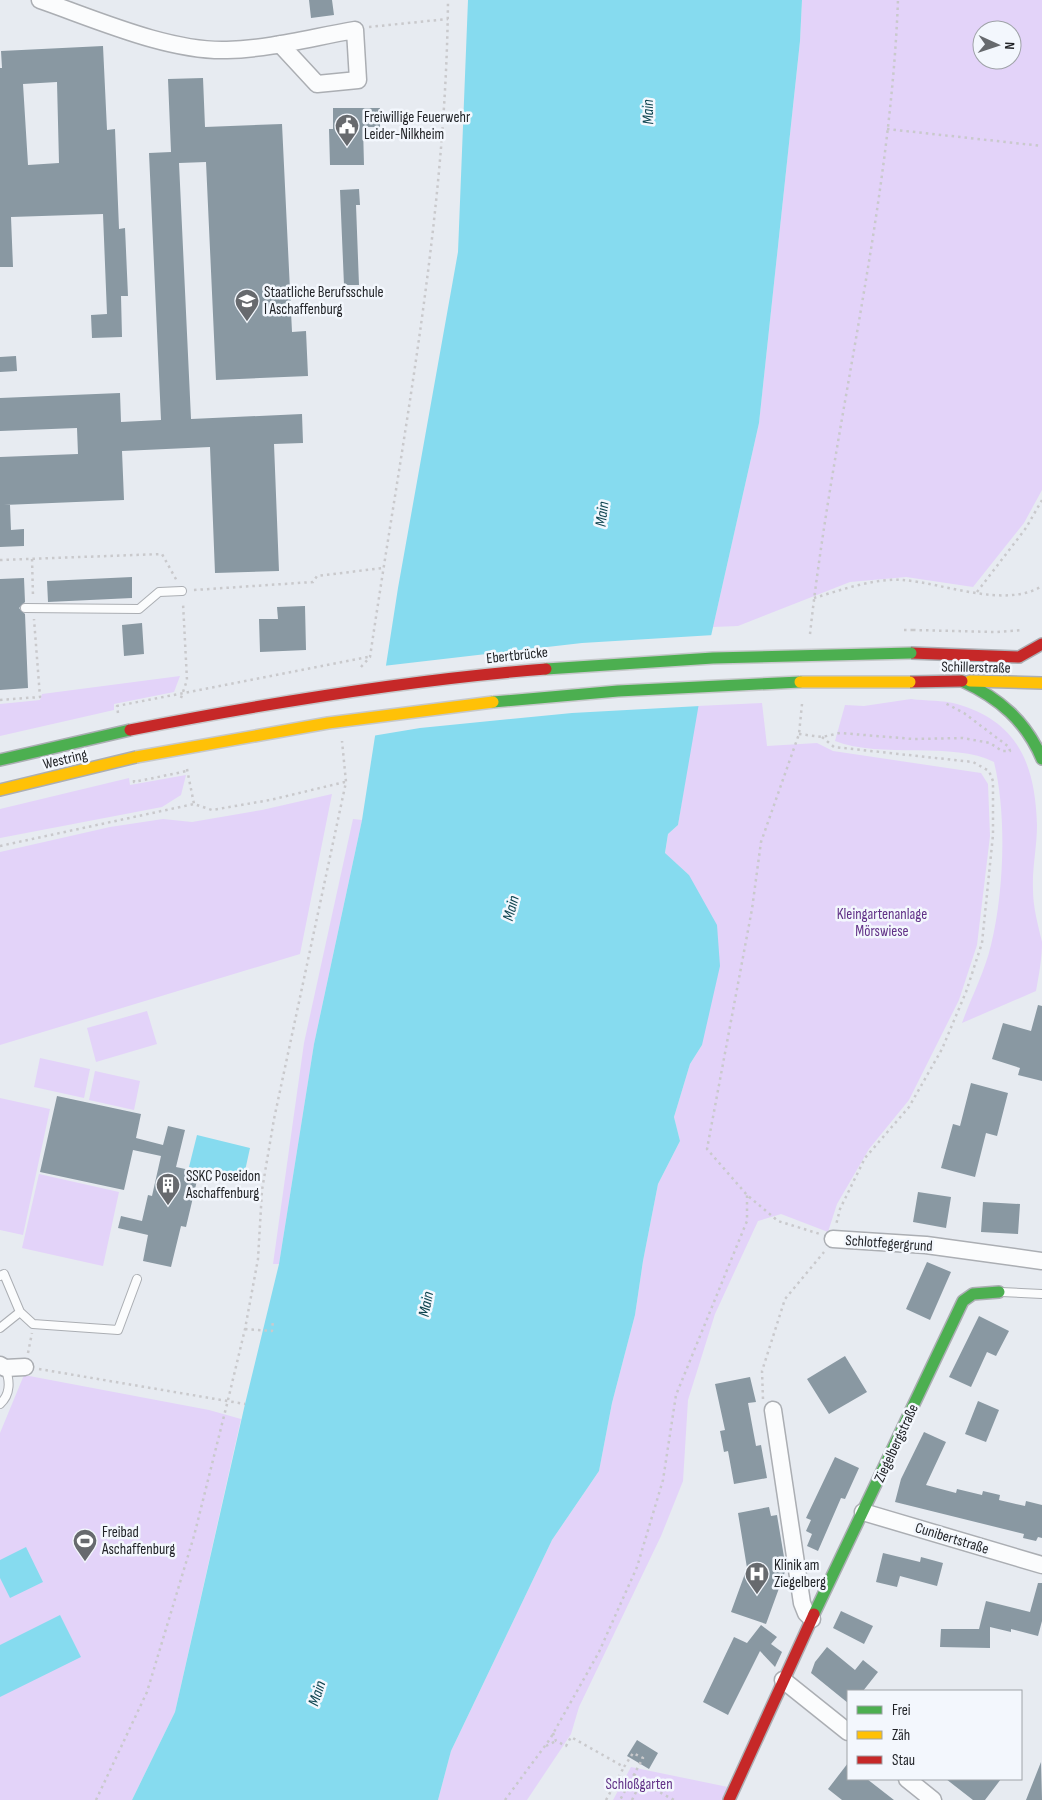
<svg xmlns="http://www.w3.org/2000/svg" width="1042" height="1800" viewBox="0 0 1042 1800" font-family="'Sofia Sans Condensed',sans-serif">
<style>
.green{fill:#e3d3f9;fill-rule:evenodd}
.water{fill:#86dbef}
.pier{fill:#e7ebf1}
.building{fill:#8998a2;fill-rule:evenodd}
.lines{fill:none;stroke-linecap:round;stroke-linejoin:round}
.lane-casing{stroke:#abaeb3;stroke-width:10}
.street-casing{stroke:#abaeb3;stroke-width:19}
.fast-casing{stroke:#abaeb3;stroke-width:14}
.slow-casing{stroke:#abaeb3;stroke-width:14}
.jam-casing{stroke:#abaeb3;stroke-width:14}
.path{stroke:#c9c9cc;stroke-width:2.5;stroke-dasharray:2.5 4;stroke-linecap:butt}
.lane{stroke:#fbfcfd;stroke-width:8}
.street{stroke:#fbfcfd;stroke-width:16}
.fast{stroke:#4caf50;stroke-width:11}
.slow{stroke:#ffc107;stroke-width:11}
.jam{stroke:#c62828;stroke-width:11}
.fast-bridge-casing{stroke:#c6c8cb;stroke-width:14;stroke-linecap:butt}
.slow-bridge-casing{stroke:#c6c8cb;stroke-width:14;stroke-linecap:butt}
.jam-bridge-casing{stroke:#c6c8cb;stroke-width:14;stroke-linecap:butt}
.path-bridge{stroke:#c9c9cc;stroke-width:2.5;stroke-dasharray:2.5 4;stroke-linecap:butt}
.fast-bridge{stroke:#4caf50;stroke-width:11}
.slow-bridge{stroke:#ffc107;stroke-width:11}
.jam-bridge{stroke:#c62828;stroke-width:11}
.labels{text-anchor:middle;stroke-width:5;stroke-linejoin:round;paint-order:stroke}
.poi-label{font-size:15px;fill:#222428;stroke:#f3f7fd;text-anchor:start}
.street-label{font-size:15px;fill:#222428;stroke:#f3f7fd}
.park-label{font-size:15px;fill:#613187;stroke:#f3f7fd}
.water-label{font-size:16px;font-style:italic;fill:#0e444f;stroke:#f3f7fd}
</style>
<rect width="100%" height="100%" fill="#e7ebf1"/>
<path class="green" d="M802,0h240v490l-18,33 -51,64 -67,-10 -56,5 -112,44 -25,1 46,-204 41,-382zM982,30h30v30h-30z
M180,676l-6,16 -60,12v6l-114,26v-32l40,-4 2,-6z
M911,699c15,2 32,1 46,5 62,18 78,61 80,121 0,22 -5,43 -4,65 0,17 5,35 9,52 0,16 -3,33 -6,49l-74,32c9,-25 23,-52 29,-78 13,-53 16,-130 3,-183 -40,-21 -113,-3 -159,-21l10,-36 19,1z
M762,703l5,43 50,-3 16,8 148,22 7,11 2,52 -13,109 -18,55 -50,100 -40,49 -32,55 -9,28 -47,-18 -23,7 -43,93 -27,86 -5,81 -22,55 -82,171 -8,27 -44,66h-89l13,-49 101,-211 47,-69 13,-68 23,-88 8,-54 15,-77 22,-43 -6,-24 16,-53 12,-19 -13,-170 -24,-21 3,-20 10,-9 19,-119z
M186,775l-5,20 -19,12 -162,31v-29l129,-31 1,7z
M332,794l-32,160 -300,91v-193l110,-25 53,-8 29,3 70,-12z
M353,819l9,1 -48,224 -35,220h-6l31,-221z
M147,1011l10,33 -61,18 -9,-34z
M40,1058l50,11 -6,29 -50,-11z
M95,1071l45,10 -6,29 -45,-10z
M0,1098l50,11 -27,126 -23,-5z
M39,1174l80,18 -16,74 -81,-18z
M24,1375l185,35 32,9 -66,293 -43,88h-132v-367z
M631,1767l97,20 -6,13h-109z"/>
<path class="water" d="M468,0h334l-2,41 -41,382 -50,222 -31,180 -10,9 -3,19 24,22 28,50 3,41 -18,79 -12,19 -16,53 6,24 -22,43 -15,77 -8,54 -23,88 -13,68 -47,69 -101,211 -13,49h-306l43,-88 70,-308 34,-140 35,-220 48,-224 36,-232 60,-336z
M197,1135l53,13 -7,32 -54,-13z
M26,1547l17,35 -33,16 -10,-20v-18z
M60,1615l21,42 -81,40v-52z"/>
<path class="pier" d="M714,635l-14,71 -128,7 -152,15 -48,8 11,-70 199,-23z"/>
<path class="building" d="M309,0h23l2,15 -23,3z
M103,46l4,84 8,-1 4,100 6,-1 3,68h-7l1,41 -30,1 -1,-23 16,-1 -4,-100 -92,3 2,50h-13v-199h2l-1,-17zM57,82l2,81 -31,2 -5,-81z
M203,78l2,49 77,-3 10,208 14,-1 2,45 -92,4 -10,-218 -27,1 12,256 111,-5 1,29 -29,1 5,127 -64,2 -5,-126 -88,4 2,49 -120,5h6l1,25 13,-1v17l-24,1v-90l78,-3 -1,-26 -77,3v-33l120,-5 1,29 40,-2 -12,-267 22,-1 -3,-73z
M333,108h47v19h-17l1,38h-34l-1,-36h4z
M359,189l1,16h-4l3,80h-15l-4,-95z
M16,356l1,15 -17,1v-15z
M132,577v21l-84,4 -1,-21z
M24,578l1,24 -6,6 6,6 3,74 -28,2v-111z
M305,606l1,44 -46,2 -1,-33h19l-1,-12z
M142,623l2,31 -20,2 -2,-31z
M1038,1005l4,1v75l-24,-6 2,-7 -28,-9 11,-36 28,8z
M971,1083l37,10 -11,43 -11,-3 -11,44 -34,-9 12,-44 7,2z
M57,1096l84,18 -5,24 27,7 5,-19 17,4 -9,37 23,5 -13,55 -5,-1 -10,41 -28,-6 5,-26 -30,-7 3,-12 21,5 6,-26 4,1 9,-40 -28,-6 -9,40 -84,-18z
M918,1192l33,5 -5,31 -33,-6z
M983,1202l37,2 -2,30 -37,-2z
M927,1262l24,10 -21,48 -24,-11z
M979,1316l30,15 -13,25 -9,-4 -16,35 -22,-10z
M845,1356l22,36 -38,22 -22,-35z
M750,1377l6,25 -8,1 8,43 5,-1 6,33 -33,6 -6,-33 -4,1 -4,-21 5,-1 -10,-46z
M978,1401l21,9 -13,32 -21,-8z
M924,1432l22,10 -20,43 30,8 1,-4 25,6 1,-4 17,4 -1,5 26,6 1,-5 16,4v33l-4,-1 -2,4 -13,-3 1,-4 -129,-32 6,-23z
M835,1457l24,11 -14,31 -4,-1 -23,53 -11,-5 5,-12 -6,-3 5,-11 -5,-2z
M769,1507l2,9 6,-1 9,54 -20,55 -35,-12 16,-44 -9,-55z
M883,1553l37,9 1,-5 22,6 -6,23 -37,-10 -3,11 -21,-5z
M1038,1583h4v38l-4,15 -27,-7v3l-21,-5v21l-50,-1 1,-18h38l7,-28 44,11z
M841,1611l32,15 -9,18 -31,-16z
M761,1625l16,12 -6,7 11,8 -7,15 -15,-16 -32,64 -25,-13 31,-65 13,6z
M827,1647l28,23 8,-10 15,12 -15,19h-15v12l-37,-30 4,-11z
M637,1740l21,13 -9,16 -22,-13z
M1041,1762l1,38h-16z
M848,1763v16h19l27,21h-52l-14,-11z
M946,1779h55l-16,21h-12z"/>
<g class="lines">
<defs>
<path id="lane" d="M25,608l114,1 20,-17 23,-1
M0,1276l4,-2 16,38 -20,16
M1001,1292l41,2
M20,1312l13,12 85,6 19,-51
M0,1404c11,-10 10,-24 5,-36"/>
<path id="street" d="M40,0c55,19 129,52 187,50 43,-1 86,-13 128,-20l3,50 -41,4 -37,-40
M833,1239l93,6 116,16
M0,1365l5,3 20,-1
M773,1410l29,193 4,10 6,6
M863,1512l179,53
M783,1680l65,52
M907,1779l26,21"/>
<path id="fast" d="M962,681c37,17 64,40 80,78
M0,760l130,-30
M814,1614l149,-313 10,-7 26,-2"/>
<path id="slow" d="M970,681l72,2
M0,790l136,-33"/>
<path id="jam" d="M911,653l108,4
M1019,657l23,-13
M910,682l52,-1
M729,1800l85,-186"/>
</defs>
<use href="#lane" class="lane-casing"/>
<use href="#street" class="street-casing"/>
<use href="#fast" class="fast-casing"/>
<use href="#slow" class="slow-casing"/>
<use href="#jam" class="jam-casing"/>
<path class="path" d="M369,27l79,-8
M887,129l155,17
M32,559l1,37
M0,560l162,-6 15,27
M194,590l119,-8 4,-6 66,-8
M977,592l49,-64 16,-28
M814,598c27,-8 60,-20 89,-18 40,3 103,29 139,6
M913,630l83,2 27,-2
M810,634c23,-211 80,-422 88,-634
M361,667l9,-10c32,-218 76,-435 78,-657
M181,698l6,-18 -4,-77
M0,700l40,-3 -6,-78
M802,704l-3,30 -38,108 -9,67 -45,240 40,46 31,26 42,13
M118,713l-1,-7 251,-49
M799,734l23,3 18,-4 73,6 50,-1 27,5 12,8h8l-1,-4 -45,-34 -19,-10
M822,737l12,10 139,15 16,9 4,10v54l-11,108 -16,49 -24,57 -33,58 -44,51 -25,51 -4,16
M187,769l7,35
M134,780v2l53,-11
M0,846l194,-42 18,6 58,-10 75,-18
M245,1329l27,2 1,-11
M28,1353l4,-20
M39,1369l206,35
M763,1399l-1,-28 23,-72 39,-47
M553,1733l3,8 10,5 5,-9 53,30 9,-14 10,5 -23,42
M546,1746l10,-5
M634,1774l7,8 33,18
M96,1800l51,-108 47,-156 34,-136 17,-71 13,-70 4,-69 12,-71 72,-337 -4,-41
M505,1800l45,-61 49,-87 38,-85 26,-87 13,-85 71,-174v-26
M606,1800l18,-33
M632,1800l9,-18"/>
<use href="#lane" class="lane"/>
<use href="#street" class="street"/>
<use href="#fast" class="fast"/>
<use href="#slow" class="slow"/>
<use href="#jam" class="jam"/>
<defs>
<path id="fast-bridge" d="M546,669l167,-11 198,-5
M493,702l125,-11 182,-9"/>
<path id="slow-bridge" d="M800,682h110
M136,757l192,-34 165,-21"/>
<path id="jam-bridge" d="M130,730c138,-27 276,-50 416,-61"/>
</defs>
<use href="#fast-bridge" class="fast-bridge-casing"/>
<use href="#slow-bridge" class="slow-bridge-casing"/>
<use href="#jam-bridge" class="jam-bridge-casing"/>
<path class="path-bridge" d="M904,630h9"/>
<use href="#fast-bridge" class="fast-bridge"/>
<use href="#slow-bridge" class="slow-bridge"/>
<use href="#jam-bridge" class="jam-bridge"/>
</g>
<defs>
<symbol id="civic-pin" viewBox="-11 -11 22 30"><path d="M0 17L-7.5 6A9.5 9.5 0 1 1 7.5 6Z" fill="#676a6e" stroke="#f3f7fd"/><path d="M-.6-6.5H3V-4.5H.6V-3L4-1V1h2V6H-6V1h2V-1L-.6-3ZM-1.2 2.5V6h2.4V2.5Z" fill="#fff"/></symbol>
<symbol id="school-pin" viewBox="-11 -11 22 30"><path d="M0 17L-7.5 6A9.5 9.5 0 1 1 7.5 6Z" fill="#676a6e" stroke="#f3f7fd"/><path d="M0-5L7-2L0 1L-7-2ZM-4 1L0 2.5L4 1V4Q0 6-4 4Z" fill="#fff"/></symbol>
<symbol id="building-pin" viewBox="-11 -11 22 30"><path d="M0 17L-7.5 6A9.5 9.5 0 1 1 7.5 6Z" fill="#676a6e" stroke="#f3f7fd"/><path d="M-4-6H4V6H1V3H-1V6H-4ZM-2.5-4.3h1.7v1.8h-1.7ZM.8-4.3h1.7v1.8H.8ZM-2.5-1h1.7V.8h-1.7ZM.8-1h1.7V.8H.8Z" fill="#fff"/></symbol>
<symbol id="stadium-pin" viewBox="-11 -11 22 30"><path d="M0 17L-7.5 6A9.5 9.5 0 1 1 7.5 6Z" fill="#676a6e" stroke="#f3f7fd"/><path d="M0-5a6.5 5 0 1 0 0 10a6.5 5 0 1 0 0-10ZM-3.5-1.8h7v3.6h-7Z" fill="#fff"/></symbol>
<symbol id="hospital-pin" viewBox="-11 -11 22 30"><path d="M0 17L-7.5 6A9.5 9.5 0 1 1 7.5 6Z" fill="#676a6e" stroke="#f3f7fd"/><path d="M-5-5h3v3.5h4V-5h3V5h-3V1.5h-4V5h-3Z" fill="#fff"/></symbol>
</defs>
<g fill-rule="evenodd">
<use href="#civic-pin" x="333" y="112" width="28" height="38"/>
<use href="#school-pin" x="233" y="287" width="28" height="38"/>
<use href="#building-pin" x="154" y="1171" width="28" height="38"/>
<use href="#stadium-pin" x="71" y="1527" width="28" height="38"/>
<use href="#hospital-pin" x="743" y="1560" width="28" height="38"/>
</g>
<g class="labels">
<g class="poi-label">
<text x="364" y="122">Freiwillige Feuerwehr<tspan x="364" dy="17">Leider-Nilkheim</tspan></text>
<text x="264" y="297">Staatliche Berufsschule<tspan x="264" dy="17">I Aschaffenburg</tspan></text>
<text x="186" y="1181">SSKC Poseidon<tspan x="186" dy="17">Aschaffenburg</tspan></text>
<text x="102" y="1537">Freibad<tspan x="102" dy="17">Aschaffenburg</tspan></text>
<text x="774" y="1570">Klinik am<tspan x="774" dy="17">Ziegelberg</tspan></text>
</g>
<g class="street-label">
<text transform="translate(517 655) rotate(-6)" y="5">Ebertbrücke</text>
<text transform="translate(976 667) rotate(1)" y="5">Schillerstraße</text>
<text transform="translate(65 759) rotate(-13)" y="5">Westring</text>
<text transform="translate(889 1243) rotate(4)" y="5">Schlotfegergrund</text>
<text transform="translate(896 1443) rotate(-65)" y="5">Ziegelbergstraße</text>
<text transform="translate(952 1538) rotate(17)" y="5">Cunibertstraße</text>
</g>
<g class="park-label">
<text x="882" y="919">Kleingartenanlage<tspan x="882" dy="17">Mörswiese</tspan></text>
<text x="639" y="1789">Schloßgarten</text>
</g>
<g class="water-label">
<text transform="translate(647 112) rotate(-91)" y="6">Main</text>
<text transform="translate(601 514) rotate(-83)" y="6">Main</text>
<text transform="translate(510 908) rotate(-75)" y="6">Main</text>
<text transform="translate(425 1304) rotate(-79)" y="6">Main</text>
<text transform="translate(316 1693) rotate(-72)" y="6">Main</text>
</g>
</g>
<rect x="847" y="1690" width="175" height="90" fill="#f3f7fd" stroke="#9fa3a8"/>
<rect x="857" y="1706" width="25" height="8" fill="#4caf50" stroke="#9fa3a8"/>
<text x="892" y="1715" font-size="15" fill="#222428">Frei</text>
<rect x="857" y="1731" width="25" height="8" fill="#ffc107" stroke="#9fa3a8"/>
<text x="892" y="1740" font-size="15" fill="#222428">Zäh</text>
<rect x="857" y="1756" width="25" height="8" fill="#c62828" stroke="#9fa3a8"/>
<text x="892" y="1765" font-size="15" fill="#222428">Stau</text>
<g transform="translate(997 45) rotate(93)"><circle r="24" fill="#f3f7fd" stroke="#9fa3a8"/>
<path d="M0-4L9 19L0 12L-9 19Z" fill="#676a6e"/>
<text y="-8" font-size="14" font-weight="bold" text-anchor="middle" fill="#222428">N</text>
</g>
</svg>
